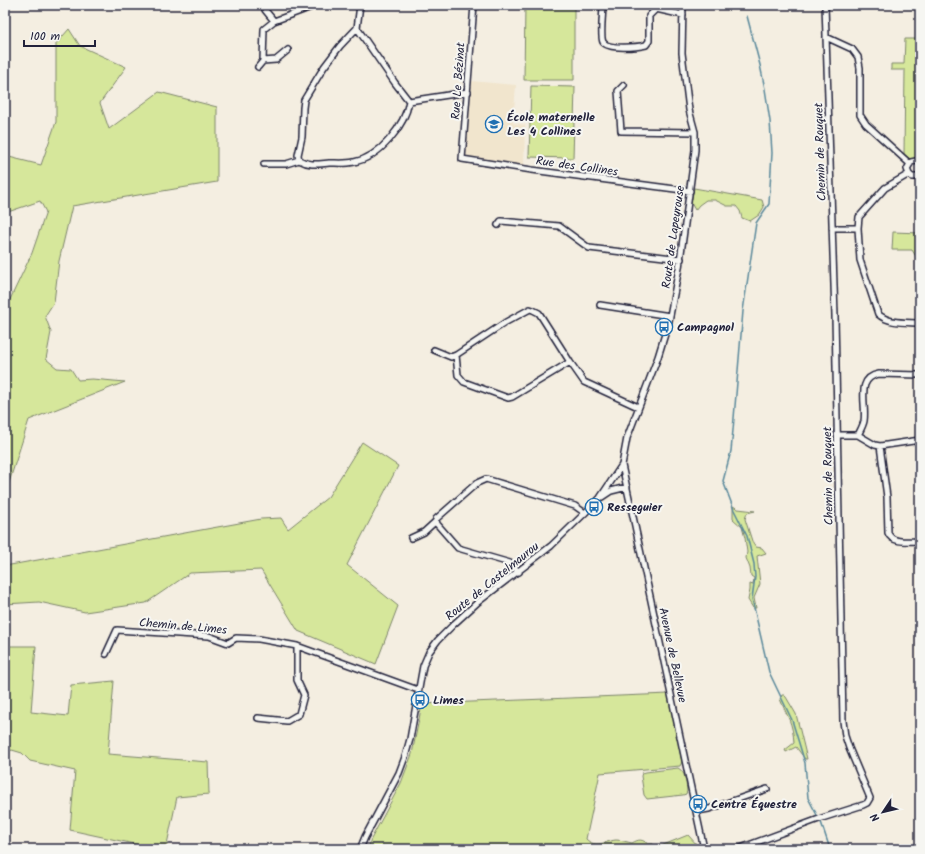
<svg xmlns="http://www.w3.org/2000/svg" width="925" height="854" viewBox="0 0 925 854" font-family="Kalam,sans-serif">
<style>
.built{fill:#f1e5cd}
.green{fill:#d6e79b;stroke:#7c846b}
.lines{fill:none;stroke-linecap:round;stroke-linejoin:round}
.stream{stroke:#58879a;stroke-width:1.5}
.minor-casing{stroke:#22223b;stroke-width:8}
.minor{stroke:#f6f6f2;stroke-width:5}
.labels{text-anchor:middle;stroke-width:4;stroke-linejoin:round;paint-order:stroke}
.street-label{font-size:12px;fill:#22223b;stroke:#f6f6f2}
.poi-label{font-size:12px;font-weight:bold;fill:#22223b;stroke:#f6f6f2;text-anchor:start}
</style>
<rect width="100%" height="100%" fill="#f4eee1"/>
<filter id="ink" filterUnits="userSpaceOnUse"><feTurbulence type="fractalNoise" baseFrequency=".025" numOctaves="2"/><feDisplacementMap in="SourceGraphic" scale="8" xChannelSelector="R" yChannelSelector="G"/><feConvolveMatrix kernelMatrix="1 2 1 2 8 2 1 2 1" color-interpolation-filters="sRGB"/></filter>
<g filter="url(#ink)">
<path class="built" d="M471,81l45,4 -3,38 12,2 -1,41 -58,-10z"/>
<path class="green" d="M525,5h49v75h-50z
M69,29l11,17 46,21 -26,36 9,26 50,-37 58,15v75l-145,24 -13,55 -5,41 -9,14 6,16 -5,27 11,9 14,1 7,11 14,-1 33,3 -96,38 -24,75v-185l27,-57 14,-41 -6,-11 -35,12v-57l36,9 15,-43v-78z
M905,39h15v120h-10l-6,-5 1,-84h-14v-6h13z
M531,86l44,1 -2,71 -44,-1z
M694,188l68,12 2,7 -5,8 -9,6 -8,-3 -2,-7 -4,-5h-9l-12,-6h-9l-7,5 -4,5 -4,-7z
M893,232l27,1v25h-3l-5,-8h-20z
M362,442l36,24 -51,99 51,41 -22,58 -78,-33 -37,-61 -71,3 -44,30 -61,9 -46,-10 -34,2v-38l256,-47 20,-1 7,11 40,-32z
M733,506l5,3 17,2 -8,2 -2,6 7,22 4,6 6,1 4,5 -9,3 3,28 -6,14 2,10h-3l-5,-8 2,-10v-6l3,1 1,-7 -3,-2 -1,-8 -4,-10 1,-6 -2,-14 -3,-11 -9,-8z
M5,646h31l-5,66 37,4 3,-31 43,-4 -6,73 100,8 1,32 -32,3 -11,52h-8l-88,-19 5,-59 -45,-10 -8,-8 -10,-3 -7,3z
M669,694l13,68 -2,4 -80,7 -14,66c10,10 19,2 30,1 5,0 11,2 16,3 7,-4 10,-4 16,1h5l3,4 32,-13 10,11 1,3h-330l1,-8 31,-58 11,-29 10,-50z
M782,695h2l2,2 10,17 11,45h-2l-9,-12 -10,5 -1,-2 9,-7c-1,-20 -7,-27 -14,-44z
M678,768c8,4 8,15 9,23l-1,3 -3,1 -36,4 -3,-4 -3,-19 1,-3 4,-1z"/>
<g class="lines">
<path class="stream" d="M747,16l13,49 5,24 5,32 2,32 -3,51 -13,19 -13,88 -10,119 -2,21 -8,30 11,29 13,26 7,28 1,13 -3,22 17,73 23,48 13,43 3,35 10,19
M821,822l9,27"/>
<defs>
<path id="minor" d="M266,5l-1,5 9,11
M474,5l-12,154 70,11 158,21
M603,5c0,8 -3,31 0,37 5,8 35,5 43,3l3,-4v-25l7,-7 27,6
M683,5l-1,48 7,57 6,22v18l-5,37 -11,81 -10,53 -11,36 -31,81 -5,27 82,384
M357,28l38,55 14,18c-4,25 -29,56 -55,61 -8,2 -17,1 -25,1 -11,1 -19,3 -30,-3l-1,-5 4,-18 1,-29 1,-8 20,-33 16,-21 17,-18 3,-23
M826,37l26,12 6,8 2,11v47l6,9 44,40
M263,61l13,-1 12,-10
M258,67l5,-6 1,-32 10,-8 43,-16
M624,85l-6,6 3,40 74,1
M409,101l59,-9
M920,162l-4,-1 -5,1 -4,7 2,5 3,3h8
M264,164h22l13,-4
M498,225l3,-4 58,5 30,22 92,11
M832,228h26l2,32 18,54c11,10 27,8 42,9
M858,228l1,-11 26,-29 24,-14
M600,305l70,11
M434,350l17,7 5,-2
M570,362l-31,-49 -6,-3 -3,-1 -24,13 -50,33 2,20 6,7 44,16 4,-1 58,-35 14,20 54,25
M837,435h21l17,10 5,1 40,-6
M858,435c2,-4 5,-9 6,-14 3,-17 -9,-43 15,-47l41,1
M880,446l7,51 1,36c4,11 22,8 32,8
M602,497l9,-6 16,-4
M411,538l13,-6 12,-11
M519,572l-9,-9 -52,-15 -21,-24 -1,-5 41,-36 9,-4 89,27 10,7
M106,654l11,-24 92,6 19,7 8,-5 23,1 38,7 121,44
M258,718l29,3 12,-7 5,-19 -7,-15v-34
M697,811l12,-2 58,-20
M360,849l5,-12 34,-64 6,-16 5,-18 13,-73 6,-14 9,-12 16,-16 24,-22 73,-56 34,-33 15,-15 22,-33
M738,849l81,-30 44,-14 4,-2 3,-5 -21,-50 -4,-12 -2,-15 -8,-405 -10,-311"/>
</defs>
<use href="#minor" class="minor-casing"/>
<use href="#minor" class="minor"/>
</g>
</g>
<defs>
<symbol id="school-ring" viewBox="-11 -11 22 22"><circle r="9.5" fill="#f6f6f2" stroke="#1f6fb2" stroke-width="1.5"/><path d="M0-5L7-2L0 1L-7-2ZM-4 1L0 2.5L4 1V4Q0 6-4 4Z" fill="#1f6fb2"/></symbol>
<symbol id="bus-ring" viewBox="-11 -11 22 22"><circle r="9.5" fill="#f6f6f2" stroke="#1f6fb2" stroke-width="1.5"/><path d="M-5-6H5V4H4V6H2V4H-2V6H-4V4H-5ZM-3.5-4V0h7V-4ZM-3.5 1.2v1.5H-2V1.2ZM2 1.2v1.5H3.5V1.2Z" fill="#1f6fb2"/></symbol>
</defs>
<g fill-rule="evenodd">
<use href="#school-ring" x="484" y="114" width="20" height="20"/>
<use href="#bus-ring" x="654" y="317" width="20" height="20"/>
<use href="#bus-ring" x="584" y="497" width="20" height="20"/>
<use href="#bus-ring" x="410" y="690" width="20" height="20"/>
<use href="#bus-ring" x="688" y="794" width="20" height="20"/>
</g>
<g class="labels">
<g class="street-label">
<text transform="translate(458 81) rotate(-86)" y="4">Rue Le Bézinat</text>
<text transform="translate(820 152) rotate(-92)" y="4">Chemin de Rouquet</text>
<text transform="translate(577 166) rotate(8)" y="4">Rue des Collines</text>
<text transform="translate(673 237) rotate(-82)" y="4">Route de Lapeyrouse</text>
<text transform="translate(828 476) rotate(-91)" y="4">Chemin de Rouquet</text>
<text transform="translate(492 581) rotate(-39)" y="4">Route de Castelmaurou</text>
<text transform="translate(183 626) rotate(5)" y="4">Chemin de Limes</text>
<text transform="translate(673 655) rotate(78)" y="4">Avenue de Bellevue</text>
</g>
<g class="poi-label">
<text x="507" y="121">École maternelle<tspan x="507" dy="14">Les 4 Collines</tspan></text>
<text x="677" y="331">Campagnol</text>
<text x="607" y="511">Resseguier</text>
<text x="433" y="704">Limes</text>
<text x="711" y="808">Centre Équestre</text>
</g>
</g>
<rect width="925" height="854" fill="none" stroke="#f6f6f2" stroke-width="20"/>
<rect x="10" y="10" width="905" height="834" fill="none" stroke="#22223b" stroke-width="1.5" filter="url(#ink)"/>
<g transform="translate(883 812) rotate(235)" stroke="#f6f6f2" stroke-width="3" paint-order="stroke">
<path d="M0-3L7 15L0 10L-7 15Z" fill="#22223b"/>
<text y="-6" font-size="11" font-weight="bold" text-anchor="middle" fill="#22223b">N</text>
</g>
<path d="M24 40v6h71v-6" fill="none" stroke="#22223b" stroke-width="2"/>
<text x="30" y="40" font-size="12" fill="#22223b" stroke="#f6f6f2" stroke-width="3" paint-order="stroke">100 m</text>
</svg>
